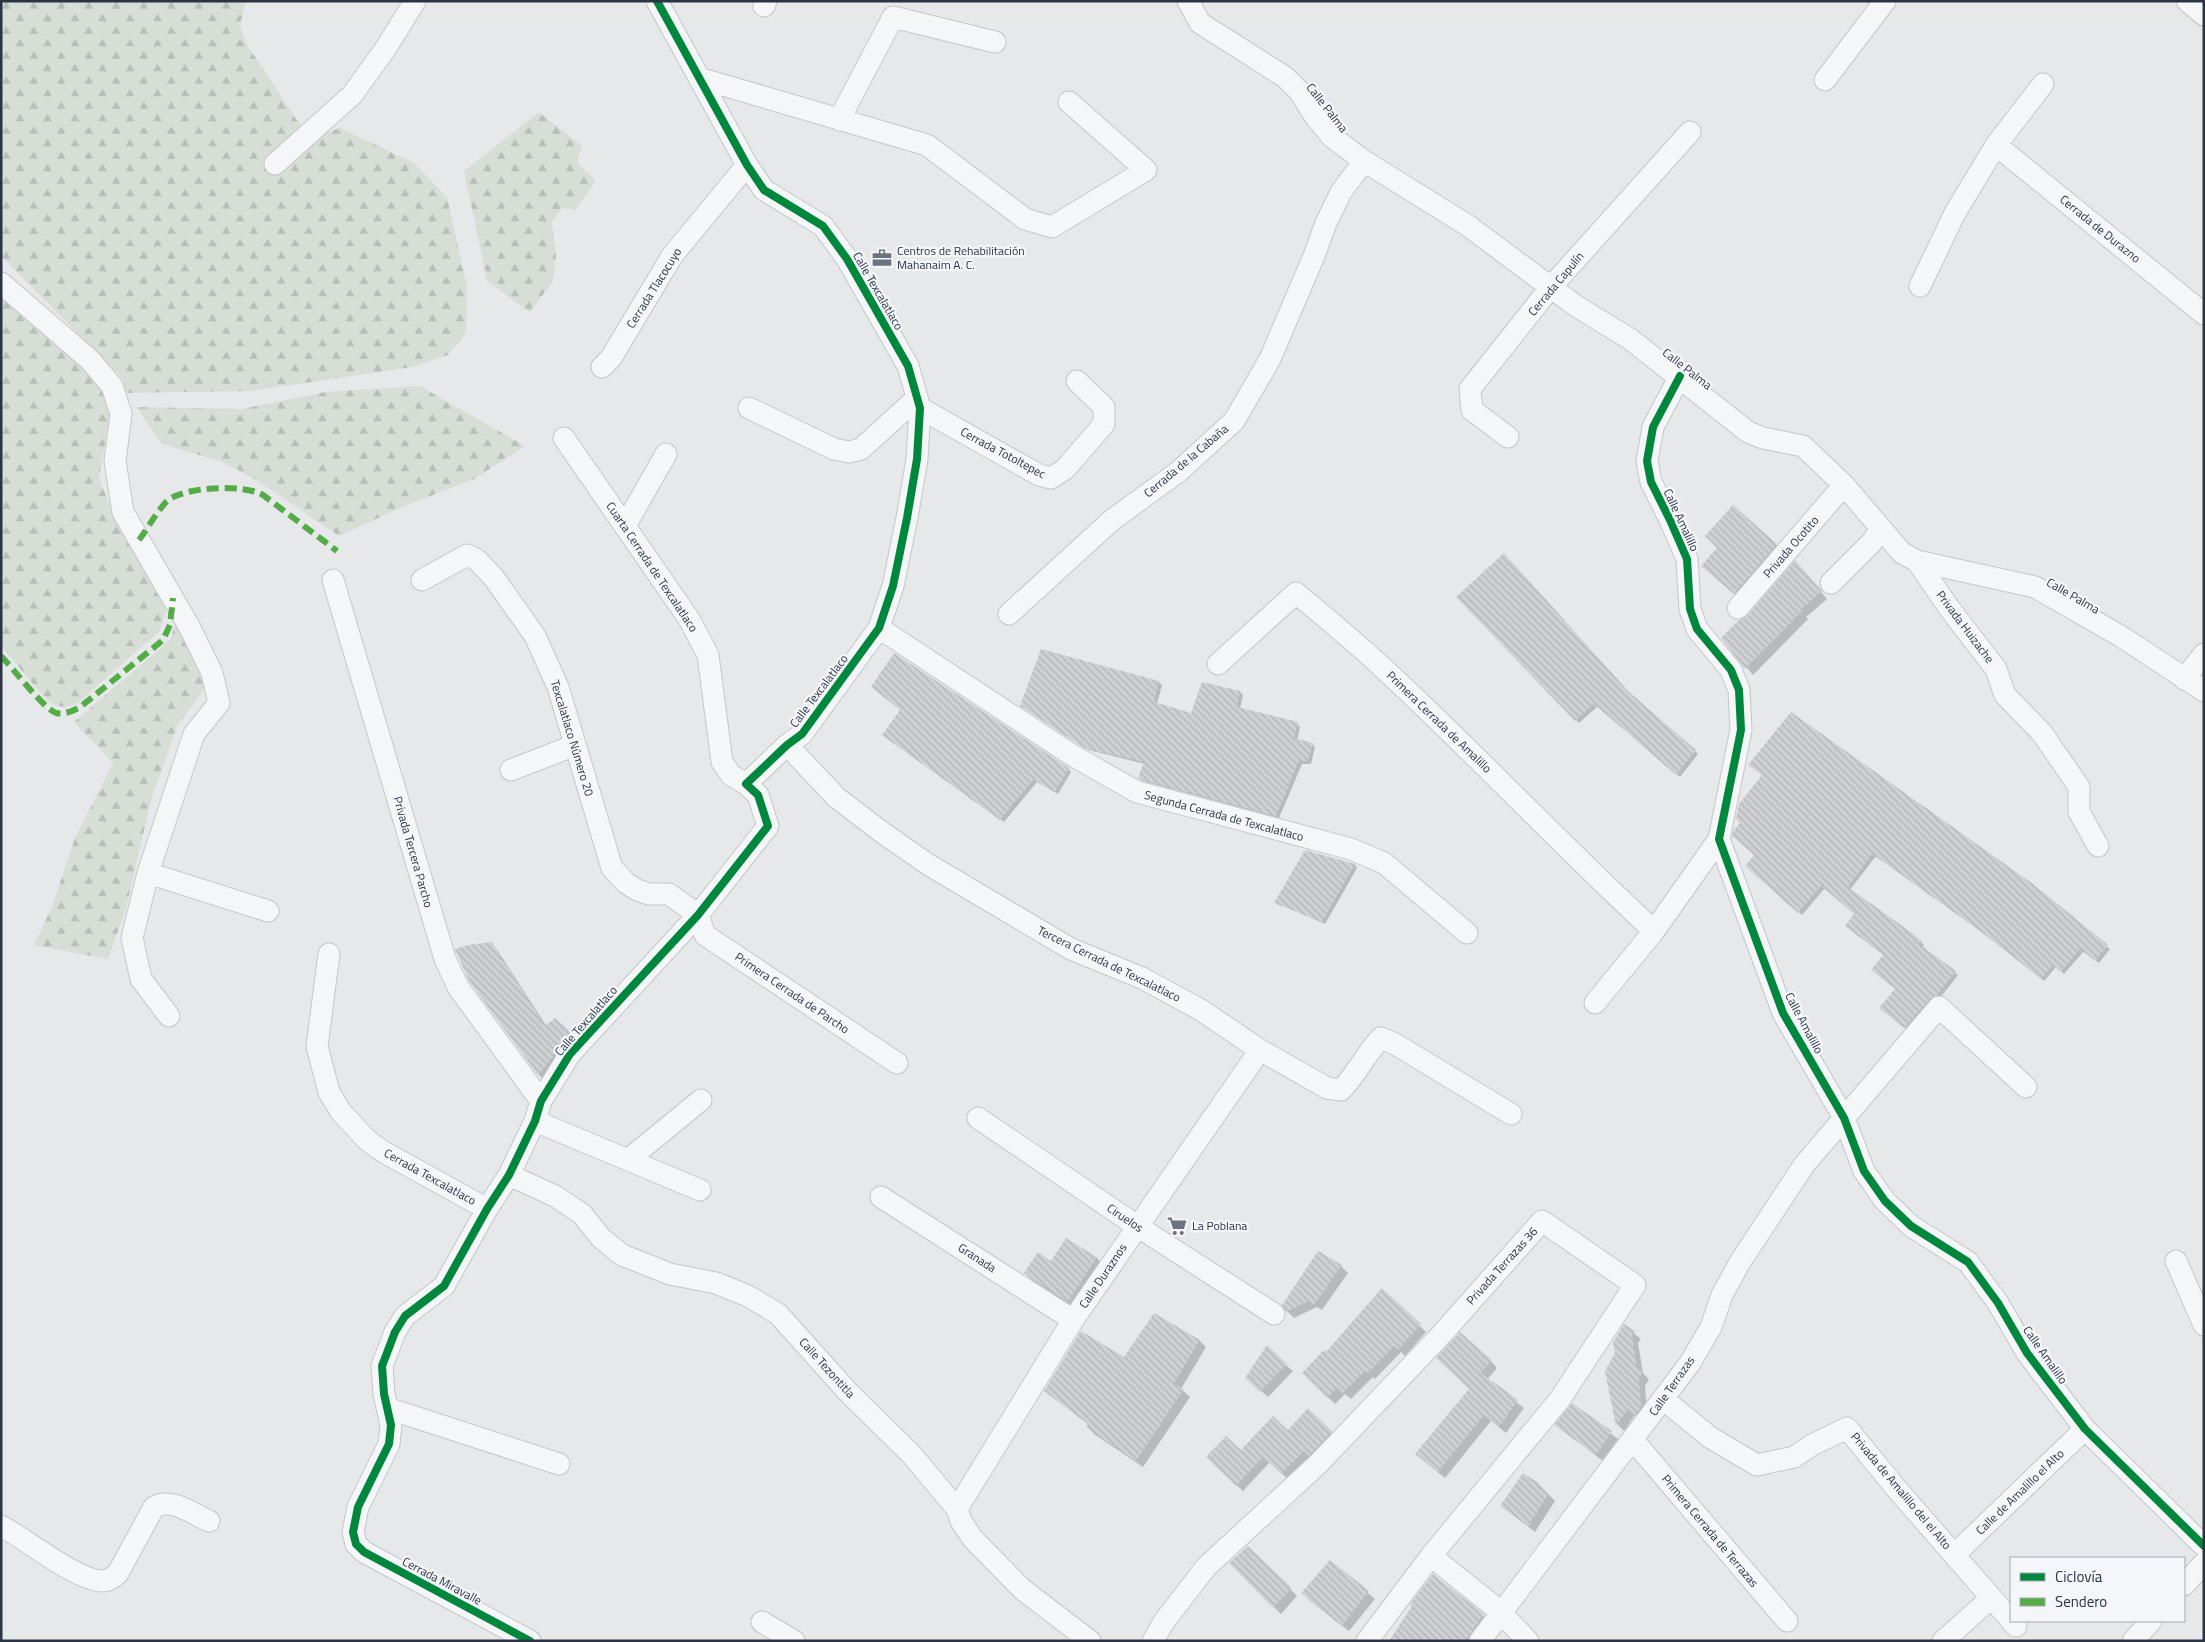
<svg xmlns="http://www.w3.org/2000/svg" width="2205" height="1642" viewBox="0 0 2205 1642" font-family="'Titillium Web',sans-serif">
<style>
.forest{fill:url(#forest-firs)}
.shadow{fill:#0003}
.building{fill:url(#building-back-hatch)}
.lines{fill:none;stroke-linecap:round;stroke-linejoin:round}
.minor-casing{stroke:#c4c6c8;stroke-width:23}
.minor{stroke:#f5f6f7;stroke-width:21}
.quiet{stroke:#54ac47;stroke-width:6;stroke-dasharray:12 6;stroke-linecap:butt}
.cycleway-casing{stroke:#f4f6f9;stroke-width:11}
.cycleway{stroke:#00873e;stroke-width:8}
.labels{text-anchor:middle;stroke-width:4.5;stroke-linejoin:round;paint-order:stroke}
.street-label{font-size:12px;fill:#2b3445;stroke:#f4f6f9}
.poi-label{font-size:12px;fill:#2b3445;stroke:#f4f6f9;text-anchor:start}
</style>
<defs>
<pattern id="forest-firs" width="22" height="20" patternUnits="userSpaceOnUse" patternTransform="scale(1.25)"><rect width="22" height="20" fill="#d6ded6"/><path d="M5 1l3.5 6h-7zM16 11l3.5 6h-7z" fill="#b8bfb9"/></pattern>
<pattern id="building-back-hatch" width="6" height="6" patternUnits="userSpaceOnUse" patternTransform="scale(1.25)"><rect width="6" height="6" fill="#ced0d3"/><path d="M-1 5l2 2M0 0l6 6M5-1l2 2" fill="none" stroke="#b1b3b6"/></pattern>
</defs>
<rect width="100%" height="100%" fill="#e6e8ea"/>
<path class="forest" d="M1,1h245l-6,25 6,17 56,85 19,7 19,-7 74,35 33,34 20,90 -1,46 -18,22 -35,12 -162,24 -125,2 -3,-14 -122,-123z
M539,112l43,34 -5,17 19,18 -21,29 -13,-2 -10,14 4,34 -3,25 -23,31 -43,-31 -23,-110z
M1,289l95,88 15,32 -12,69 11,27 56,105 -6,21 -85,74c-7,1 -14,3 -20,0 -16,-10 -40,-44 -54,-59z
M420,386l105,60 -51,33 -67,26 -68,31 -81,-55 -35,-19 -61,-18 -26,-37 105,2 85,-17z
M177,618l30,55 -4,19 -25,32 -27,76 -26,112 -17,47 -74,-14 18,-38 23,-69 38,-75 -39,-41 96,-82z"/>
<path class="shadow" d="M1776,545l7,6 -42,49 -31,-28 9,-24z
M1802,569l25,30 -21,18 2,2 -55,56 -30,-36z
M1458,597l172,97 68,60 -18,23 -82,-71 -19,17z
M1159,682l3,3 -5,19 35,10 48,-22 3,3 -3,14 57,14 3,4 -3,14 15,3 3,3 -4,17h-9l-23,54 -137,-37 -3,-3 6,-14 -56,-14 -64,-41z
M901,710l167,59 3,3 -13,22 -21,-12 -33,40 -117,-84z
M1742,823l290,62 78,64 -11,14 -15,-12 -20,23 -8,-7 -12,14 -59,-48 -109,-77 -26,34 71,52 3,3 -2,2 36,28 -18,23 -32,32 -24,-19 12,-22 -12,-33 -28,-42 -31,-26 -23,27 -56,-49 10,-11z
M1305,851l50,14 2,3 -32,56 -49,-22z
M491,944l7,7 49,76 8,-7 23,21 -33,40 -7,-7z
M1066,1240l31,18 6,7 -28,43 -43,-28 -7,-7 26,-10z
M1319,1252l22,14 7,7 -26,37 -5,-3 -23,11 -7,-7z
M1382,1290l44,42 -21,24 -4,-4 -26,27 -2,-2 -22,22 -6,-5 -10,10 -32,-31 23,-19z
M1154,1314l46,27 6,6 -25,42 9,8 -47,70 -49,-33 -6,-7 1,-2 -43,-34 78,-32z
M1625,1326l16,13 -3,4 5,30 6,6 -4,7 2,28 -4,6 -8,-5 -11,16 -6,-6 -11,-54 10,-18z
M1438,1358l53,3 6,7 -10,12 37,28 -18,25 -15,-12 -46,57 -21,-17 47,-71z
M1286,1365l7,6 -25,26 -15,-13z
M1573,1405l45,34 -15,22 -47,-36z
M1308,1410l30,29 -49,41 -19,-18 -27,29 -36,-34 34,-5 47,-20z
M1523,1475l16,10 16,16 -20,31 -33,-26z
M1248,1548l49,48 -16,18 -51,-51z
M1330,1561l45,38 -26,32 -40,-31z
M1433,1576l57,46 -14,19h-18z"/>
<path class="building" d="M1733,505l44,39 -43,50 -33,-28 16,-18 -12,-12z
M1504,553l125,139 67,58 -20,25 -82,-71 -19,17 -119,-124z
M1795,560l27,31 -21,18 1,2 -57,58 -24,-31 18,-18 8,-4z
M1041,649l118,32 -5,21 37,11 11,-31 38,9 -3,16 61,15 -4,16 19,5 -5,18h-9l-23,55 -134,-36 -4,-2 6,-16 -60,-14 -64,-42z
M894,653l175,115 -14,24 -22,-12 -33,40 -118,-85 18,-25 -29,-23z
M1791,712l242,172 75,61 -13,16 -15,-12 -19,23 -8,-7 -12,14 -61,-48 -108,-77 -24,33 53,38 21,16 -3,3 37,27 -19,24 -7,4 -26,29 -25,-20 16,-19 -24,-19 12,-15 -38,-29 9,-12 -33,-28 -23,27 -53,-47 9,-11 -22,-19 1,-5 7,-8 -4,-4 3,-15 23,-29 -14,-10z
M1305,850l50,14 -33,58 -48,-19z
M492,942l53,84 10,-8 17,15 -34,42 -69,-94 -14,-32 13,-4z
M1066,1238l31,19 -29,45 -44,-29 14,-21 13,9z
M1318,1251l24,14 -28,40 -5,-4 -23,11 -4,-7z
M1382,1288l39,36 -23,26 -4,-4 -26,27 -3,-2 -22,22 -6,-5 -10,10 -25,-25 22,-23 2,2z
M1154,1313l46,27 -26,43 10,6 -48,72 -50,-34 2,-3 -44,-33 37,-60 43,26z
M1624,1324l11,7 -3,5 5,31 6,4 -4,8 2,28 -6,8 -7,-6 -12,17 -11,-55 10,-18 -2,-11z
M1460,1332l32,28 -11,13 37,27 -19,27 -15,-12 -46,57 -23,-18 54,-65 -33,-31z
M1267,1345l20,19 -27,28 -15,-14z
M1572,1403l40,28 -16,24 -42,-30z
M1308,1408l24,23 -23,25 -5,-5 -23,23 -18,-17 -27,29 -30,-29 20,-21 15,14 32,-34 15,14z
M1523,1473l17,11 -2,3 11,6 -21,33 -28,-20z
M1248,1546l44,42 -19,20 -44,-45z
M1330,1560l39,31 -27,35 -41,-33z
M1433,1574l51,40 -19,27h-76l23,-35 -2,-2z"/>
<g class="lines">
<defs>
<path id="minor" d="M1188,1l12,22 85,54 15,15 14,23 18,22 32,24 103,64 109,81 54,33 118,93 15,6 40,8 41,39 58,68 15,8 118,26 87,50 82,54
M2187,1l17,14
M764,6l2,-5
M699,78l228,67 98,74 27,8 94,-57 -77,-68
M1825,80l60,-79
M839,120l54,-103 102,25
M1996,145l208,169
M275,164l77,-69 34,-47 29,-47
M1,283l89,77 22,26 9,28 -6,47 8,51 67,116 22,45 7,30 -25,31 -46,139 -16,65 9,41 28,37
M1920,286l35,-73 41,-68 47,-61
M602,367l9,-9 61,-102 75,-91
M1680,376l-27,51 -6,34 4,21 19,38 17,39 3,50 7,20 34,41 8,20 2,40 -22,109 64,174 61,105 20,53 21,30 26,25 57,36 30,41 29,50 58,76 119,117
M749,408l85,41 15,3 12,-3 56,-51
M920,408l119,67 12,3 14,-9 39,-45v-17l-27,-26
M1508,437l-36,-27 -2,-21 80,-101 140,-156
M564,438l125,181 19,36 14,107 9,13 15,9
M625,526l41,-72
M1917,561l32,47 47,61 9,26 37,38 37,54v25l19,34
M333,580l112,379 13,28 83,114
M422,580l45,-25 10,5 17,18 41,58 23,51 54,181 14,15 11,7 12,4h20l29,21 7,20 192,128
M1831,583l41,-41 9,-13
M1738,608l106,-123
M1009,614l103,-94 66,-48 56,-51 36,-62 44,-103 12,-33 15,-31 23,-31
M879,628l193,127 65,37 214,57 33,14 83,70
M1218,664l78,-71c29,24 58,48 86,74 93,86 179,178 272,264
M2184,679l20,-25
M787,745l50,53 46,35 46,32 142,84 71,29 59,32 59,40 67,38 14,2c16,-16 24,-36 40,-52l14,6 116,70
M511,770l64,-25
M148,873l120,38
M329,954l-12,92 12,46 12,20 26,28 15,11 105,58
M1595,1003l59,-72 65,-92
M978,1118l159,108 137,88
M535,1121l165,69
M629,1159l72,-59
M509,1175l46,21 27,18 19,24 21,17 48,19 46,9 32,13 30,18 70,78 64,63 45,54 4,12 12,18 49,50 68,52
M881,1197l192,123
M2176,1261l28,64
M1663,1399l48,39 46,27 37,-8 18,-12 35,-17 48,59 121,139
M387,1408l172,56
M1633,1440l154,181
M957,1509l116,-189 187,-270
M1,1526c25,13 75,54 101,55 7,0 11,-3 16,-8l36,-66c17,-10 39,7 55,14
M1954,1555l131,-126
M1431,1556l65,52 32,33
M2184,1585l20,-22
M762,1622l32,19
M530,1641l-166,-89 -8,-8 -3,-12 5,-25 31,-63 2,-19 -7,-31 -2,-28 13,-34 10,-16 39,-30 43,-77 22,-34 26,-54 6,-20 29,-47 128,-139 70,-89 -10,-31 -12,-11 41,-39 15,-11 77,-106 14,-42 14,-68 10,-59 3,-51 -12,-42 -61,-107 -24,-33 -59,-36 -17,-25 -90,-164
M1153,1641l10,-18 43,-56 112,-103 123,-129 101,-114 93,64 -75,114 -129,157 -64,85
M1480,1641l210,-278 21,-36 11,-32 18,-33 64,-97 135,-158 87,80
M1943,1641l47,-42
M2133,1641l18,-20"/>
</defs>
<use href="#minor" class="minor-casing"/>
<use href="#minor" class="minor"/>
<path class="quiet" d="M139,540c9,-12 17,-27 27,-38 16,-16 79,-18 97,-7l74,56
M1,656c11,11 43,53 55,57 8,2 16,-2 23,-5l84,-68 7,-15 3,-27"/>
<defs>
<path id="cycleway" d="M1680,376l-27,51 -6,34 4,21 19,38 17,39 3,50 7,20 34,41 8,20 2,40 -22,109 64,174 61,105 20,53 21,30 26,25 57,36 30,41 29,50 58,76 119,117
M530,1641l-166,-89 -8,-8 -3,-12 5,-25 31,-63 2,-19 -7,-31 -2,-28 13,-34 10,-16 39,-30 43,-77 22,-34 26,-54 6,-20 29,-47 128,-139 70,-89 -10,-31 -12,-11 41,-39 15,-11 77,-106 14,-42 14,-68 10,-59 3,-51 -12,-42 -61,-107 -24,-33 -59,-36 -17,-25 -90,-164"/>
</defs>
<use href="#cycleway" class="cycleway-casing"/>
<use href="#cycleway" class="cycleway"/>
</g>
<defs>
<symbol id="office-bare" viewBox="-9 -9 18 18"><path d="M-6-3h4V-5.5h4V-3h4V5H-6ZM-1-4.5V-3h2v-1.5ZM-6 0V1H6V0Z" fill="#6c737f" stroke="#f4f6f9" stroke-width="2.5" paint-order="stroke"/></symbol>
<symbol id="supermarket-bare" viewBox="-9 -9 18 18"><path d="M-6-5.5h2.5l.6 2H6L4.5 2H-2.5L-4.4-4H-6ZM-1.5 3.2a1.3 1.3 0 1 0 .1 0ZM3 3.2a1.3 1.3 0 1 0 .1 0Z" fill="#6c737f" stroke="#f4f6f9" stroke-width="2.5" paint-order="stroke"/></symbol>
</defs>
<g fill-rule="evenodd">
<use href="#office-bare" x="868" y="244" width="28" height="28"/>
<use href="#supermarket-bare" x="1163" y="1212" width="28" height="28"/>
</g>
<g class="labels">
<g class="street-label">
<text transform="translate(1327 108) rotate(52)" y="4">Calle Palma</text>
<text transform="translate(2100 229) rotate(39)" y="4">Cerrada de Durazno</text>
<text transform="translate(1556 284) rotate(-50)" y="4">Cerrada Capulín</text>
<text transform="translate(654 288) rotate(-58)" y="4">Cerrada Tlacocuyo</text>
<text transform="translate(878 291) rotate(60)" y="4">Calle Texcalatlaco</text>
<text transform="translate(1687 369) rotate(38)" y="4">Calle Palma</text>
<text transform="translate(1003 453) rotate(28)" y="4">Cerrada Totoltepec</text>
<text transform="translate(1186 461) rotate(-40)" y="4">Cerrada de la Cabaña</text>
<text transform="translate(1681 520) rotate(65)" y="4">Calle Amalillo</text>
<text transform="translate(1791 547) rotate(-49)" y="4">Privada Ocotito</text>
<text transform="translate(652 567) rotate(56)" y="4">Cuarta Cerrada de Texcalatlaco</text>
<text transform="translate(2073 596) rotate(30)" y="4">Calle Palma</text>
<text transform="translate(1965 627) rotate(53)" y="4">Privada Huizache</text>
<text transform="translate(819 691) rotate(-53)" y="4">Calle Texcalatlaco</text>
<text transform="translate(1439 722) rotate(44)" y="4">Primera Cerrada de Amalillo</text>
<text transform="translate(572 738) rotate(73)" y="4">Texcalatlaco Número 20</text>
<text transform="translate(1224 816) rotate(15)" y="4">Segunda Cerrada de Texcalatlaco</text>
<text transform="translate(413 852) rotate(74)" y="4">Privada Tercera Parcho</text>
<text transform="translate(1109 964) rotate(26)" y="4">Tercera Cerrada de Texcalatlaco</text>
<text transform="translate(792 993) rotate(34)" y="4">Primera Cerrada de Parcho</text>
<text transform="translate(586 1021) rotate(-49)" y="4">Calle Texcalatlaco</text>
<text transform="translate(1804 1023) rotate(62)" y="4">Calle Amalillo</text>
<text transform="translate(430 1177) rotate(29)" y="4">Cerrada Texcalatlaco</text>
<text transform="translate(1125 1218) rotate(34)" y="4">Ciruelos</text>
<text transform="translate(977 1258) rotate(33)" y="4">Granada</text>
<text transform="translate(1502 1266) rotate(-48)" y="4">Privada Terrazas 36</text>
<text transform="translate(1103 1276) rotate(-56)" y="4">Calle Duraznos</text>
<text transform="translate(2045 1355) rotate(55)" y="4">Calle Amalillo</text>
<text transform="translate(827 1368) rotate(48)" y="4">Calle Tezontitla</text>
<text transform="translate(1672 1386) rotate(-55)" y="4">Calle Terrazas</text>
<text transform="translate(1901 1491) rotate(50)" y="4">Privada de Amalillo del el Alto</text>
<text transform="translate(2020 1492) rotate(-44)" y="4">Calle de Amalillo el Alto</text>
<text transform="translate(1710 1531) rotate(50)" y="4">Primera Cerrada de Terrazas</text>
<text transform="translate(442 1581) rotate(28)" y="4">Cerrada Miravalle</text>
</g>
<g class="poi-label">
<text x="897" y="255">Centros de Rehabilitación<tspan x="897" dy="14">Mahanaim A. C.</tspan></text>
<text x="1192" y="1230">La Poblana</text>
</g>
</g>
<rect width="2205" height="1642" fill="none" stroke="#2b3445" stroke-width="5"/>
<rect x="2010" y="1557" width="175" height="65" fill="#f4f6f9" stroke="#a4a8b1"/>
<rect x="2020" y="1573" width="25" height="8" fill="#00873e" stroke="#a4a8b1"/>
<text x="2055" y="1582" font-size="15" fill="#2b3445">Ciclovía</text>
<rect x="2020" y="1598" width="25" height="8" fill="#54ac47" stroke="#a4a8b1"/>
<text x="2055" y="1607" font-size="15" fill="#2b3445">Sendero</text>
</svg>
